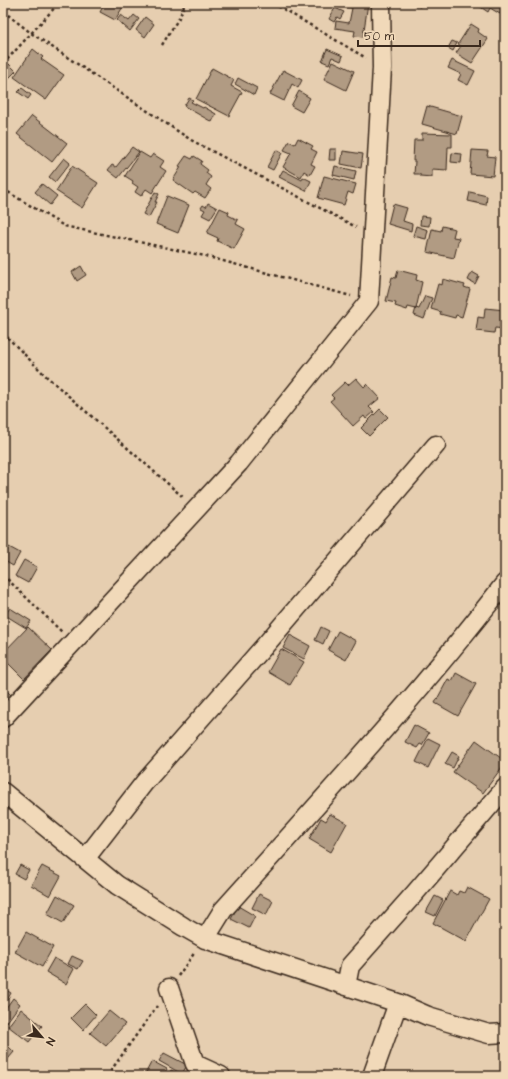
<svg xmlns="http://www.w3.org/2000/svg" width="508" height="1079" viewBox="0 0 508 1079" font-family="'Architects Daughter',sans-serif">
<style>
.building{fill:#b19b83;stroke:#3b2a1e}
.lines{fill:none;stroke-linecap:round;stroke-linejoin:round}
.minor-casing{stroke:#3b2a1e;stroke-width:21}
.path{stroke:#3b2a1e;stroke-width:2.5;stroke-dasharray:3 3;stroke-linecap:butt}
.minor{stroke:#f1d9b9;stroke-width:18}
</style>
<rect width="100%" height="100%" fill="#e6ceb0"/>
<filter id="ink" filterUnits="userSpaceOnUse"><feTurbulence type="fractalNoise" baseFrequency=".025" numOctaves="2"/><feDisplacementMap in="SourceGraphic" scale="8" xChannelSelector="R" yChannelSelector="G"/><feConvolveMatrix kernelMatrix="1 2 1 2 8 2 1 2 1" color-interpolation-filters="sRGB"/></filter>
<g filter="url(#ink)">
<path class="building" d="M105,3h16l3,2 -9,15 -15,-8z
M338,3h30l-5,34 -9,-1 1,-5 -20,-3 1,-7 13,2 3,-15 -15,-2z
M408,3h13l-1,4z
M481,3h24v3l-5,8 -10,-6 -2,4 -9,-6z
M335,8l9,4 -4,7 -3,-2 -3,5 -5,-3z
M121,15l8,6 5,-6 5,4 -9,12 -13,-11z
M145,17l9,7 -9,13 -9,-7z
M471,24l8,5 -1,3 10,7 -16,24 -16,-10 5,-7 -3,-2z
M452,41l5,2 -4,8 -5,-3z
M33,49l10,8 -2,2 23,16 -18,25 -32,-23z
M327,49l16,7 -2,5 -9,-4 -3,7 -7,-3z
M452,60l23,11 -7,14 -10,-5 3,-6 -13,-6z
M333,61l21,10 -8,19 -22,-11z
M9,64l7,7 -13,13v-15z
M212,68l22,12 -3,6 11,6 -13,24 -33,-17z
M283,70l19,10 -4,8 -6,-4 -8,17 -14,-7z
M238,78l19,10 -3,7 -19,-11z
M22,88l9,7 -3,4 -10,-7z
M299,91l11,7 -8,14 -11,-6z
M189,98l4,2 -2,2 12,6 1,-1 12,7 -4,8 -28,-16z
M427,106l35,10 -5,18 -35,-10z
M32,116l35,27 -15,19 -35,-28z
M422,133l30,1v13h-4l-1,23 -15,-1v8l-12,-1v-2h-6l1,-13h-2l1,-21h8z
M298,138l15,8 -2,3 6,3 -6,12 4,2 -5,9 -6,-4 -3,6 -18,-10 8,-14 -7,-3 5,-9 6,3z
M132,147l7,5 -21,26 -10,-8 4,-5 4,2z
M330,149h6v11h-7z
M276,150l6,3 -9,17 -6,-3z
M472,150l16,1 -1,5 8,1 -2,19 -23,-2z
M343,151l20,3 -2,14 -20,-4z
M140,152l10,6 3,-4 11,7 -4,6 6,4 -14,22 -6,-4 -5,7 -6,-4 3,-5 -6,-4 1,-2 -8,-5z
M452,153l10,1 -1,9 -10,-1z
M186,156l6,3 2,-3 8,5 -2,3 8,6 -2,3 5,4 -5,8 5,4 -6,9 -10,-6 -2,2 -20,-14 8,-13 -2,-1z
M64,158l6,5 -15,19 -6,-5z
M72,166l26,17 -16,25 -26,-17z
M335,166l21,5 -2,9 -21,-5z
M283,170l19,10 1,-3 8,4 -5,10 -27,-14z
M324,176l32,8 -3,10 -5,-2 -4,13 -26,-7z
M42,184l15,12 -7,9 -15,-13z
M155,192l4,2 -4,8h2l-8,15 -6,-3z
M470,192l17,4 -1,9 -18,-4z
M167,196l22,9 -11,28 -22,-9z
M208,203l9,5 -7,11 -8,-4 3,-5 -4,-2 2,-3 3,2z
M393,204l14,4 -4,13 9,3 -1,7 -23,-7z
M220,208l9,4 -1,3 10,5 -2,4 9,5 -11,20 -17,-8 1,-3 -11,-5z
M421,216l9,1 -1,9 -9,-1z
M416,226l12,4 -2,9 -13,-3z
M442,226l13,3 -2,8 6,1 -5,20 -27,-6 5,-23 9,2z
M81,266l5,9 -9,6 -5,-9z
M398,270l19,5 -1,5 6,2 -6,27 -8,-2 -1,3 -12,-4 1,-3 -10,-2 6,-24 4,1z
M472,272l7,4 -4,8 -7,-4z
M443,279l22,6 -1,2 6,2 -8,28 -6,-2 -1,3 -15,-4 1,-2 -10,-3 7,-25 4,1z
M425,296l7,2 -8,21 -10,-4 2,-7 3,1z
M485,308l20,2v19l-10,-1 -1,5 -18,-2 2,-14 6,1z
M356,378l8,9 3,-3 13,14 -11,9 5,5 -8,7 -2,-3 -11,10 -23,-25 4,-3 -3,-3 14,-13 3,3z
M380,409l8,8 -19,19 -8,-8z
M9,547l11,6 -7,13 -10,-6v-3z
M24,560l13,7 -9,16 -13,-7z
M10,608l21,13 -5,7 -21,-13z
M28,627l24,23 -28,29 -21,-21v-5z
M321,627l8,4 -6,13 -8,-4z
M338,631l18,10 -10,19 -18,-10z
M290,635l20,11 -6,13 -21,-11z
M281,649l23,13 -14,23 -22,-13z
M456,673l20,11 -18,32 -23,-13 13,-24 4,2z
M3,687l9,9 -9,15z
M414,725l15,8 -7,12 -2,-1 -3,4 -12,-6z
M428,738l12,6 -12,24 -12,-6z
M476,740l29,21v2l-22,30 -30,-21z
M452,752l7,4 -6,12 -8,-4z
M330,814l17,9 -16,29 -22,-13 12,-21 5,3z
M20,865l9,5 -5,9 -9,-5z
M42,866l19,10 -11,20 -19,-11z
M467,887l22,12 -23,42 -33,-18 17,-32 7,4 2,-4 5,2z
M259,894l14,7 -7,14 -14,-7z
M57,895l17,10 -11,18 -16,-9z
M435,896l8,4 -8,16 -9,-4z
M238,906l17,10 -6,12 -18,-9z
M26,932l27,15 -11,20 -27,-15z
M72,956l11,5 -5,8 -10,-5z
M54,958l20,11 -8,15 -20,-12z
M3,988l8,5 -8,14z
M13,998l7,6 -13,18 -4,-2v-8z
M85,1004l11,11 -13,15 -12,-12z
M21,1009l21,17 -13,16 -21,-16z
M109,1011l16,13 -19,22 -16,-13z
M7,1045l7,7 -6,7 -5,-4v-6z
M164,1053l23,12 -5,9 -23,-13z
M152,1061l15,8 -4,7h-19z
M171,1070l12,6h-15z"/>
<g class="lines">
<defs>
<path id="minor" d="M3,718l236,-255 130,-162 13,-233 -1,-65
M3,792l114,93 67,42 21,12 193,64 30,13 61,18 16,-1
M85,859l59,-76 124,-141 168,-197
M205,939l18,-29c96,-107 194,-213 282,-327
M346,986l4,-20 65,-73 90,-105
M169,988l26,76 26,12
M372,1076l26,-73"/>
</defs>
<use href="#minor" class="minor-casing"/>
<path class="path" d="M273,3l93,55
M3,11l28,22 160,107 165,87
M162,45l18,-29 5,-13
M3,64l56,-61
M3,189l61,37 141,30 146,40
M3,333l43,43 138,122
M3,575l59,57
M178,976l17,-24
M107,1076l50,-70"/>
<use href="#minor" class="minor"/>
</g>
</g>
<rect width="508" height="1079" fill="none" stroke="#f1d9b9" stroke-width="16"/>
<rect x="8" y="8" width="492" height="1063" fill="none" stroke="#3b2a1e" stroke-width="1.5" filter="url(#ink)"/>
<g transform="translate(42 1037) rotate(118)" stroke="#f1d9b9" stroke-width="3" paint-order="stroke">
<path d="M0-3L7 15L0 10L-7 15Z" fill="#3b2a1e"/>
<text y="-6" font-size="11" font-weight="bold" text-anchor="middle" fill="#3b2a1e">N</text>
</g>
<path d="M358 40v6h122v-6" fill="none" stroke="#3b2a1e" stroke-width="2"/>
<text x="364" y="40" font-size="12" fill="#3b2a1e" stroke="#f1d9b9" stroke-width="3" paint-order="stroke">50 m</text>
</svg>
